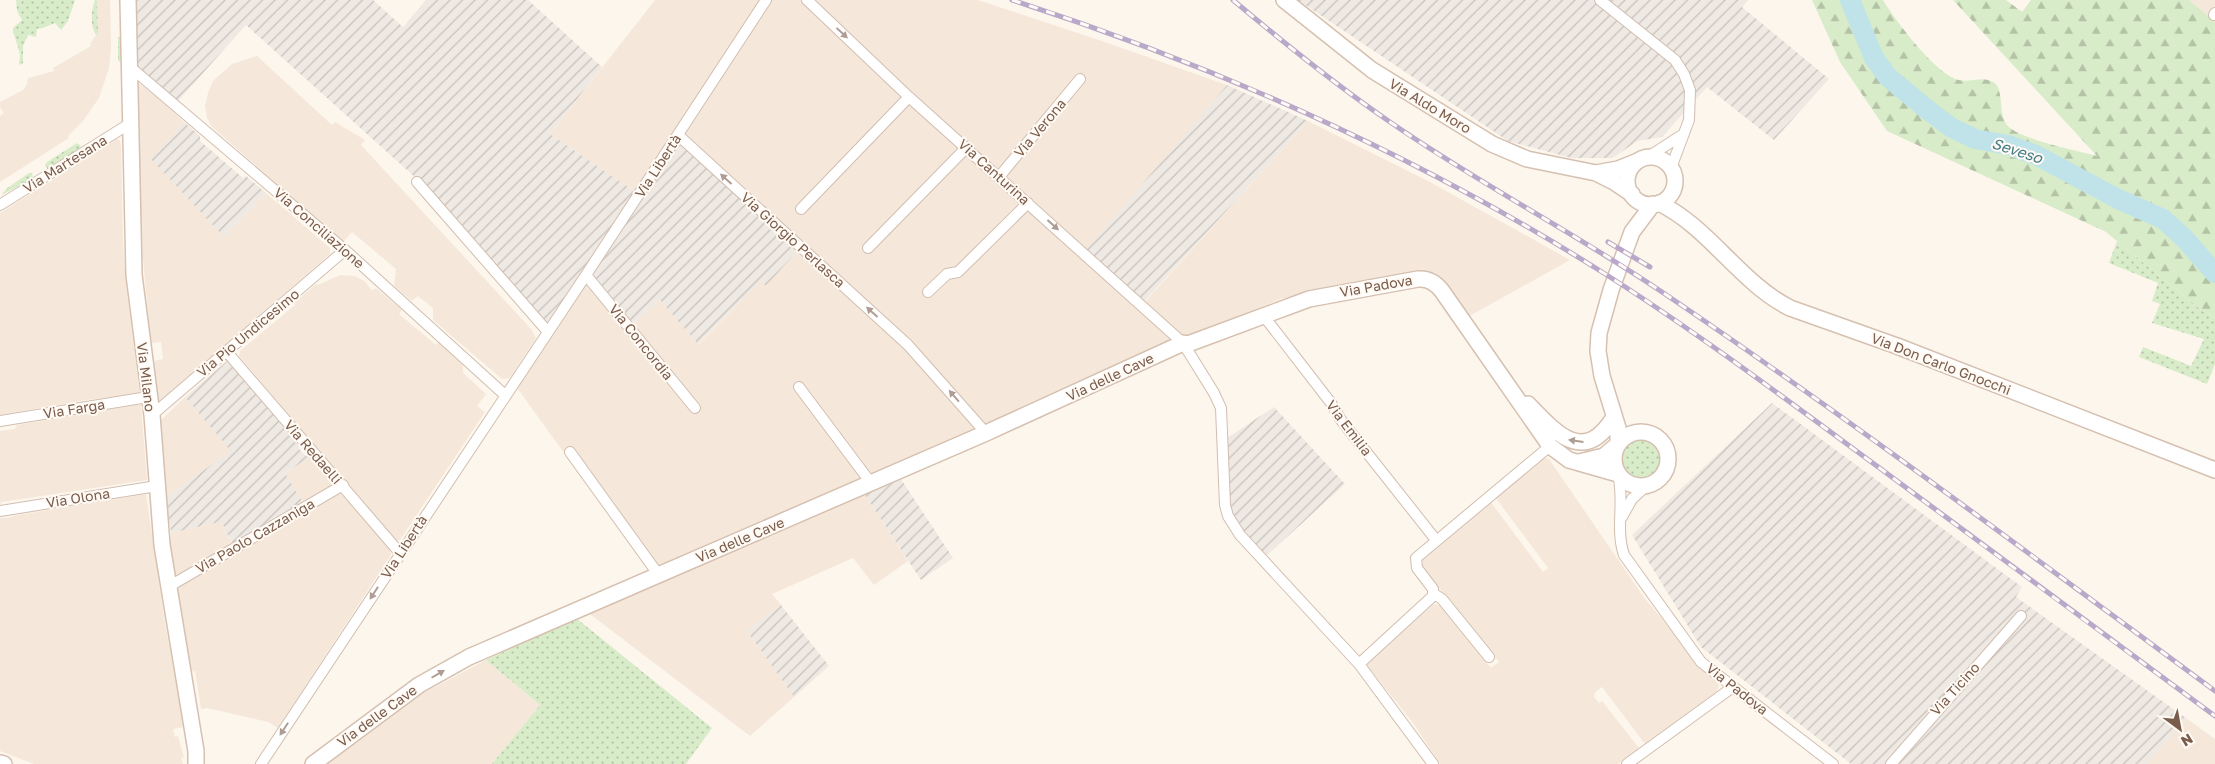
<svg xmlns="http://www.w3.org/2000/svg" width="2215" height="764" viewBox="0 0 2215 764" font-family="'Golos Text',sans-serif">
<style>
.residential{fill:#f5e8da}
.industrial{fill:url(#industrial-furrows)}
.grass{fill:url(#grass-dots)}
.forest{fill:url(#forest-firs)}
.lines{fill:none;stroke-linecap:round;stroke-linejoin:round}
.river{stroke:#bfe3e8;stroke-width:20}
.street-casing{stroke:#d1beb0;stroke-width:12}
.secondary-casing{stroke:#d6c0b0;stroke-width:18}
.street{stroke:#fff;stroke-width:10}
.secondary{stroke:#fff;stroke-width:15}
.rail-casing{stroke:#b9a8c9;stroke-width:5}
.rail{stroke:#fffaf3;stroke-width:3;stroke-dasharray:9;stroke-linecap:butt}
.oneway{fill:#af9d94}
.labels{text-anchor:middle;stroke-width:4;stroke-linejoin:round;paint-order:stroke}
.street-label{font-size:14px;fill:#7a5c4d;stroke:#fffaf3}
.water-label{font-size:15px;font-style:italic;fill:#437c86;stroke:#fffaf3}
</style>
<defs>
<pattern id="industrial-furrows" width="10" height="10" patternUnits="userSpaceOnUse" patternTransform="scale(1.25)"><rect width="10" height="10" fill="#efe9e4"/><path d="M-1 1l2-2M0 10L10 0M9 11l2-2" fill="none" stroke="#c7c0bb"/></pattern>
<pattern id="grass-dots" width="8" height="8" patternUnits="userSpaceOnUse" patternTransform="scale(1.25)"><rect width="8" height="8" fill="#d8ecc9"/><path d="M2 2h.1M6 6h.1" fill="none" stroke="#b4c2a5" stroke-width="1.8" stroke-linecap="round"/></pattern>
<pattern id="forest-firs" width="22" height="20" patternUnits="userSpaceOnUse" patternTransform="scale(1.25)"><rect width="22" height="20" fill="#d8ecc9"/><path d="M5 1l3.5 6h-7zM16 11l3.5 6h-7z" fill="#b4c2a5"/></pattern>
</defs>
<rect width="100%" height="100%" fill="#fdf6ec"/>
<path class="residential" d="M97,0h13l1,46 -2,22 -10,30 -16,23 -15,15 1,2 -69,44v-66l4,-3 -4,-6v-5l23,-12 4,-6 1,-6 26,-7 -1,-3 38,-22 -1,-2 8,-12z
M655,0h323l127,42 122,43 -43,52 -41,167 165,-183 122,61 140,78 -104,58 -44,-46 -142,27 -297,129 -74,-85 -231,-210 -41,60 -87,-59z
M2168,0h47v59z
M257,56l75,69 3,-3 30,18 -4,5 170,184 5,9 -26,40 -8,1 -69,-59v-12l-15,-12 -6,5 -18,-15 2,-17 -44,-37 -9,10 -132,-116 -4,-8 -2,-12 3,-13 5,-12 19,-17z
M136,84h4l18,14 26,24 -32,37 72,78 42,-44 64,55v6l-169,147h-2l-5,-40 9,-2 -2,-17 -10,1 -12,-126z
M117,139l3,1 1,8 2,94 3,43 14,109 -54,6 -86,15v-202z
M799,249l108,98 72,82 -329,143 -135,-187 74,-110 42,50 29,-25 39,44 62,-63 5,5z
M340,275l15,1 9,5 8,9 4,-2 26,22 -3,4 37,31 3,-3 24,21v10l23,21 -9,12 8,6 -85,128h-5l-86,-102 -1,1 -15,-17 1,-1 -55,-65 1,-5 55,-46 -1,-2 22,-19 2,1z
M185,397l47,54 -66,46 -6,-76z
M136,405h5l6,75 -145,22 -2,3v-74l15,-2 2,-4z
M310,457l24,28 -31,18 -18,-30z
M1544,457l5,2 96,140 74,86 -2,6 -72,53 -43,-57 -7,5 -1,5 5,6 3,-2 37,47 -21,16h-178l-27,-41 -47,-59 68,-60 6,1 51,63 8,-6 -65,-80 -13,-17v-6l17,-15 2,2 50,-45 53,71 5,-4 -53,-71z
M859,486l49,75 -34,24 -21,-27 -81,36 9,11 -34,26 47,66 -44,39 -168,-128z
M340,493l9,10 2,-1 39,47 1,6 -113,173 -10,-6 -61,-14 -6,1 -6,-38 -3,1 -8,-41 -6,-42 2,-3z
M146,494l18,123 20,110 -11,2 2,8 3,-1 6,21 -3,1 2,6h-149l-34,-13v-233h6l6,-1v-1z
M219,522l7,6 -2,2 9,14 -56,32h-3l-5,-36 2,-2v-5z
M486,660l54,45 -48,59h-169l91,-66z
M2186,718l29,21v25h-68z"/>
<path class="industrial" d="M132,0h241l30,27 23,-27h102l74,67 -52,67 87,59 -89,137 -131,-151 -171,-154 -68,76 -44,-37z
M1298,0h450l-6,7 87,72 -55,61 -67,-53 -45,50 -25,4 -24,17h-42l-63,-17z
M1227,85l81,36 -166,183 -57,-53z
M184,122l16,14v5l43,37 3,-2 20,17 -42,44 -73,-78z
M679,138l120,111 -33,37 -5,-5 -63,63 -38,-44 -29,25 -42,-50z
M227,361l73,84 -1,4 7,7 4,1 -25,16 18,30 -70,41 -9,-15 2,-1 -7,-6 -48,11 -1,-10 -3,-1 -2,-24 66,-47 -46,-54z
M1772,403l250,184 -6,10 170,121 -39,46h-296l-150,-117 -69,-112z
M1274,407l71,77 -81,74 -34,-42 -6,-76z
M895,470l58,88 -32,22 -62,-94z
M781,605l48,61 -35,31 -47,-66z"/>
<path class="grass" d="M16,0h59l-7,21 -7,9 -6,-7 -12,5 -6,1 -1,8 -8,-2 -5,11v17l-4,2 1,-11 -7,-23v-3l9,-8 -5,-9z
M95,0h2l1,32 -2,3c-6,-10 -5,-24 -1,-35z
M120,36l2,2 -1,25 -3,-3v-22z
M77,143l4,3 -4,5 -30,17 -2,-3 2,-3z
M29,173h3l1,5 -31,17 4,-6z
M2117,241l83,68 15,9v46l-8,20 -68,-27 4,-10 48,19 13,-27 -52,-16 8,-19 -8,-3 6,-18 -49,-20z
M1620 461a21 21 0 1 1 42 0a21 21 0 1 1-42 0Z
M576,618l136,110 -26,36h-194l48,-59 -54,-45z"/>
<path class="forest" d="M1812,0h71c12,20 53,75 76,80 13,3 25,-6 37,4 8,12 2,29 11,41 11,14 71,26 90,31l-144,-156h53l16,12 9,-12h158l26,22v296l-15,-9 -94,-77 -219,-101 -47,-69z"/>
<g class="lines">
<path class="river" d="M1850,0l24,58 14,19 41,34 23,17 23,11 33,6 28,10 82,44 45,20 20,18 32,36"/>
<defs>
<path id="street" d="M807,0l102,97 274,246 31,50 7,15 4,97 3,11 12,19 119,129 74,100
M1600,0l75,60 9,14 6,16 -1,30 -18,48
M2214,15l1,-2
M129,66l216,184 160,145
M678,135l230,210 78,88
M1648,157l34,-22
M999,177l81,-98
M417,182l131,150
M0,205l129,-81
M801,209l108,-112
M868,248l99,-101
M586,275l109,133
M928,292l19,-18 11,-2 70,-69
M1263,315l68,88 10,17 95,120
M226,351l174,202
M799,387l72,96
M152,415l193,-165
M0,421l148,-24
M570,452l88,122
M1618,474c7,27 -3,55 6,81l77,107 132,102
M0,511l157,-25
M1622,517l10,-18 14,-13
M168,587l175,-102
M1434,594l8,5 47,58
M1359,664l74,-68v-7l-16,-21 -1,-10 134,-112
M261,764l325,-489 180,-275
M1627,764l106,-77
M1891,764l130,-148"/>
<path id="secondary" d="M128,0l6,275 18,140 10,130 34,206v13
M1284,0l88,70 120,74 35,15 69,14 18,9 18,12
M1627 181a24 24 0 1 1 48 0a24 24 0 1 1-48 0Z
M1596,173l22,-4 20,-8
M1659,203c51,25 80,79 131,105l107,38 318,124
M1528,404c28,29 56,62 86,13
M1614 459a27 27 0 1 1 54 0a27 27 0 1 1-54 0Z
M1579,462l25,-6 14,-12v-16l-16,-52 -4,-25 1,-18 12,-43 21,-58 21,-28
M0,763l4,1
M313,764l106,-79 50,-28 517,-224 197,-90 5,1 121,-45 109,-20c11,-1 18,4 24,12l108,155 19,14 49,14"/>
</defs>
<use href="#street" class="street-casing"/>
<use href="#secondary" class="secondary-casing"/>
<use href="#street" class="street"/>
<use href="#secondary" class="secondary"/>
<defs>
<path id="rail" d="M1012,0c207,67 406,156 590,272 98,62 190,132 283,200 110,82 220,163 330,244
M1233,0c51,43 103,85 157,122 88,61 183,110 272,170 188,127 370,264 553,399
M1608,242l42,25"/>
</defs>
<use href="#rail" class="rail-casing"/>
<use href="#rail" class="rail"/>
</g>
<defs><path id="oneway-solid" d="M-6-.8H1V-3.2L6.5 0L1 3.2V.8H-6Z" transform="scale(1.25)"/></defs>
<g class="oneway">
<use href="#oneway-solid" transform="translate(842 33) rotate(43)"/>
<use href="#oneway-solid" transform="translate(726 179) rotate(-138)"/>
<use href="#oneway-solid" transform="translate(1053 225) rotate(42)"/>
<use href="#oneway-solid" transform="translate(872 312) rotate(-138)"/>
<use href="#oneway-solid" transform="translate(954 396) rotate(-131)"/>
<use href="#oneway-solid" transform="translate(1576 441) rotate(-172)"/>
<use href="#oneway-solid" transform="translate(374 593) rotate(123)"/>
<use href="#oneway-solid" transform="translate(438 674) rotate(-30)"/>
<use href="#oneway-solid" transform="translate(284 729) rotate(123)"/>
</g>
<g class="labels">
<g class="street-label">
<text transform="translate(1430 106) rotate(31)" y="5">Via Aldo Moro</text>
<text transform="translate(1040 128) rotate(-50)" y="5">Via Verona</text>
<text transform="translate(65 164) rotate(-32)" y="5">Via Martesana</text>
<text transform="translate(658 166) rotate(-57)" y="5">Via Libertà</text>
<text transform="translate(994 172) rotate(42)" y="5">Via Canturina</text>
<text transform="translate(319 228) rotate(41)" y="5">Via Conciliazione</text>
<text transform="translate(793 240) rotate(42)" y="5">Via Giorgio Perlasca</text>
<text transform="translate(1376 286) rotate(-10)" y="5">Via Padova</text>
<text transform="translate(248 333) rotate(-40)" y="5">Via Pio Undicesimo</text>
<text transform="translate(641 342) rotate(51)" y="5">Via Concordia</text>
<text transform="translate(1941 364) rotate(21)" y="5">Via Don Carlo Gnocchi</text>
<text transform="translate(146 377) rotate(83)" y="5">Via Milano</text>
<text transform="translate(1110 377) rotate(-25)" y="5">Via delle Cave</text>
<text transform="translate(74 409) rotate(-9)" y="5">Via Farga</text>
<text transform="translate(1349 428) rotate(53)" y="5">Via Emilia</text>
<text transform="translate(313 452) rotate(49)" y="5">Via Redaelli</text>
<text transform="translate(78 498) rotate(-9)" y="5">Via Olona</text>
<text transform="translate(255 536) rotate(-30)" y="5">Via Paolo Cazzaniga</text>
<text transform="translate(740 540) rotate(-23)" y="5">Via delle Cave</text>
<text transform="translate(404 547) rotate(-57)" y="5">Via Libertà</text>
<text transform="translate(1737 689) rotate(38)" y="5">Via Padova</text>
<text transform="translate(1955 689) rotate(-48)" y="5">Via Ticino</text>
<text transform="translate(377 716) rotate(-36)" y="5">Via delle Cave</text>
</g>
<g class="water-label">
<text transform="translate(2017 151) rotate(18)" y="5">Seveso</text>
</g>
</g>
<g transform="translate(2180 729) rotate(148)" stroke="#fffaf3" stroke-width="4" paint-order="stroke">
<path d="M0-4L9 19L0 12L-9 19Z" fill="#7a5c4d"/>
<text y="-8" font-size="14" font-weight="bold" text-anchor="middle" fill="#7a5c4d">N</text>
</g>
</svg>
